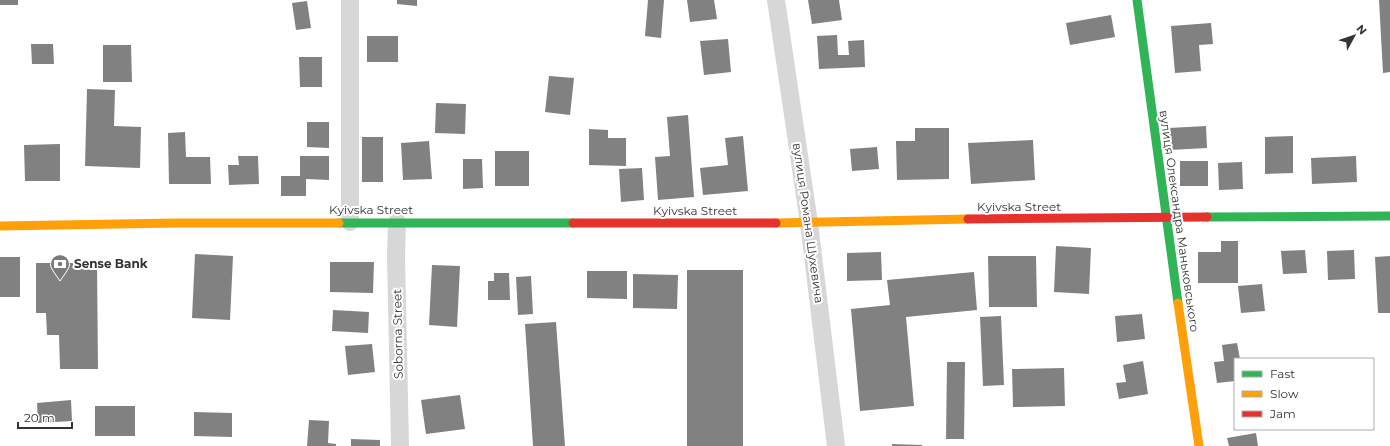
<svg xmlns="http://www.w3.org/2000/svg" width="1390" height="446" viewBox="0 0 1390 446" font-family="Montserrat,sans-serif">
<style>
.building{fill:#818181}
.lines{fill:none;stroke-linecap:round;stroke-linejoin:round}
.street{stroke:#d7d7d7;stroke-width:18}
.fast{stroke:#30b455;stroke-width:9}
.slow{stroke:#ff9f0a;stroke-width:9}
.jam{stroke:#e5322d;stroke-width:9}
.labels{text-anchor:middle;stroke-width:4;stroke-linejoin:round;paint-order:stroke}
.street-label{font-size:12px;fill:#333;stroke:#fff}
.poi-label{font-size:12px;font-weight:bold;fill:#333;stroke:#fff;text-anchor:start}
</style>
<rect width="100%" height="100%" fill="#fff"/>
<path class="building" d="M0,0h18v5h-18z
M397,0h20v6l-20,-2z
M648,0h16l-3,38 -16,-2z
M687,0h27l3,19 -27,3z
M808,0h31l3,20 -30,4z
M1379,0h11v72l-7,1z
M307,1l4,27 -15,2 -4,-27z
M1111,15l4,22 -45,8 -4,-22z
M1211,23l2,21 -14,1 2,26 -26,2 -4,-47z
M837,35l1,20h11l-1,-14 16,-1 1,27 -46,2 -2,-33z
M367,36h31v26h-31z
M728,39l3,33 -27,3 -4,-34z
M31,44h22l1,20h-22z
M103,45h28l1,37h-29z
M299,57h23v30h-22z
M549,76l25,2 -4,37 -25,-3z
M87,89l28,1 -1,36 27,1 -1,41 -55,-2z
M436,103l30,1 -1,30 -30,-1z
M688,115l6,82 -36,3 -3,-43 15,-1 -3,-39z
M307,122h22v26l-22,-1z
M1206,126l1,22 -37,2 -1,-22z
M915,128h34v51l-52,1 -1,-39h19z
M589,129l19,1v8h18v28l-37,-1z
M185,132l1,25h24l1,27h-42l-1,-51z
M743,136l5,55 -45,4 -3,-27 28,-3 -3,-27z
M1293,136v37l-28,1v-37z
M362,137h21v45h-21z
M1033,140l2,40 -64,4 -3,-41z
M429,141l3,38 -29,1 -2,-37z
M60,144v37h-35l-1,-36z
M877,147l2,22 -27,2 -2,-22z
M495,151h34v35h-34z
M238,156h20l1,28 -30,1 -1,-20h11z
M300,156h29v24l-23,-1v17h-25v-20h19z
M1356,156l1,26 -45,2 -1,-26z
M463,159h19l1,29 -20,1z
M1180,161h28v25h-28z
M1242,162l1,27 -24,1 -1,-27z
M642,168l2,32 -23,2 -2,-33z
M1221,241h17v42h-40v-31h23z
M1056,246l35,2 -2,46 -35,-2z
M1305,250l2,23 -24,1 -2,-23z
M1354,250l1,29 -27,1 -1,-29z
M881,252l1,28 -35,1v-28z
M195,254l38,2 -3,64 -38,-2z
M988,256h48l1,51h-48z
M1390,256v57h-12l-3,-56z
M0,257h20v40h-20z
M330,262h44l-1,31 -43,-1z
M36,263h61l1,106h-38l-1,-34h-12l-1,-22h-10z
M432,265l28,1 -3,61 -28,-2z
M687,270h56v176h-56z
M587,271h40v28l-40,-1z
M974,272l3,38 -71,7 8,89 -54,5 -9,-102 39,-4 -3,-25z
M494,273h15l1,27h-22v-19h6z
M633,274l45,1 -1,34 -44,-1z
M531,276l2,38 -15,1 -2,-38z
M1262,284l3,27 -24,2 -3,-27z
M333,310l36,2 -1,21 -36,-2z
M1142,314l3,25 -28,3 -2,-26z
M1001,316l3,69 -21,1 -3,-69z
M556,322l9,124h-32l-8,-122z
M1237,343l3,16h-5v22l-18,2 -3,-21 10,-1 -2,-16z
M372,344l3,28 -27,3 -3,-29z
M1143,361l5,33 -29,5 -3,-16 10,-1 -3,-17z
M947,362h18l-1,77h-18z
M1064,368l1,38 -52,1 -1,-38z
M460,395l5,34 -39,5 -5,-34z
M71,400l1,21 -34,2 -1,-20z
M95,406h40v30h-40z
M194,412l38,1v24l-38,-1z
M309,420l20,1 -1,22 8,1v2h-29z
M1256,433l2,13h-29l-2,-8z
M351,439l29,1v6h-29z
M892,444l30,1v1h-30z"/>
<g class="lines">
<path class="street" d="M350,0v222
M776,0l33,223 27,223
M397,222l-1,34 4,190"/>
<path class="fast" d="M1137,0l41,303
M1207,217l183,-1
M339,223h234"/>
<path class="slow" d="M776,223l192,-4
M0,226l175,-3h164
M1178,303l21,143"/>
<path class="jam" d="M968,219l239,-2
M573,223h203"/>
</g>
<defs>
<symbol id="bank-pin" viewBox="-11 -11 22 30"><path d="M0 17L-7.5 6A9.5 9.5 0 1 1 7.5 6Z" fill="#7a7a7a" stroke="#fff"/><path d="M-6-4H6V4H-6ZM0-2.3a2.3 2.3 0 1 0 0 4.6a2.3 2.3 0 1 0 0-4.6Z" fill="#fff"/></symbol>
</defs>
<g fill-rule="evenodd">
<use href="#bank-pin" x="49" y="253" width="22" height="30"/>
</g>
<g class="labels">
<g class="street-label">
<text x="1019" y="211">Kyivska Street</text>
<text x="371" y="214">Kyivska Street</text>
<text x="695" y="215">Kyivska Street</text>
<text transform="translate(1179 221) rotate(82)" y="4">вулиця Олександра Маньковського</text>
<text transform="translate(808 223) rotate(82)" y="4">вулиця Романа Шухевича</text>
<text transform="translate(398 334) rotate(-91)" y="4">Soborna Street</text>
</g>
<g class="poi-label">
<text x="74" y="268">Sense Bank</text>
</g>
</g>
<rect x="1234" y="358" width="140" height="72" fill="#ffffff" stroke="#adadad"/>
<rect x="1242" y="371" width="20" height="6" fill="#30b455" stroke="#adadad"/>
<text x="1270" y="378" font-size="12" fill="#333333">Fast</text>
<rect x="1242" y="391" width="20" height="6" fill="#ff9f0a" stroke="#adadad"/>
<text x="1270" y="398" font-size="12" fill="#333333">Slow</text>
<rect x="1242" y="411" width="20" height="6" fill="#e5322d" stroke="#adadad"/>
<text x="1270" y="418" font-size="12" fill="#333333">Jam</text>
<g transform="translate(1354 36) rotate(50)" stroke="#ffffff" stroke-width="3" paint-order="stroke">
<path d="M0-3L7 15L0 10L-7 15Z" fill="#333333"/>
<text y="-6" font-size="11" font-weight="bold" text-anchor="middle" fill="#333333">N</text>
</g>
<path d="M18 422v6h54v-6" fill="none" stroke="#333333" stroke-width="2"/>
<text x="24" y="422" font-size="12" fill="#333333" stroke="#ffffff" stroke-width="3" paint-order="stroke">20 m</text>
</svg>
